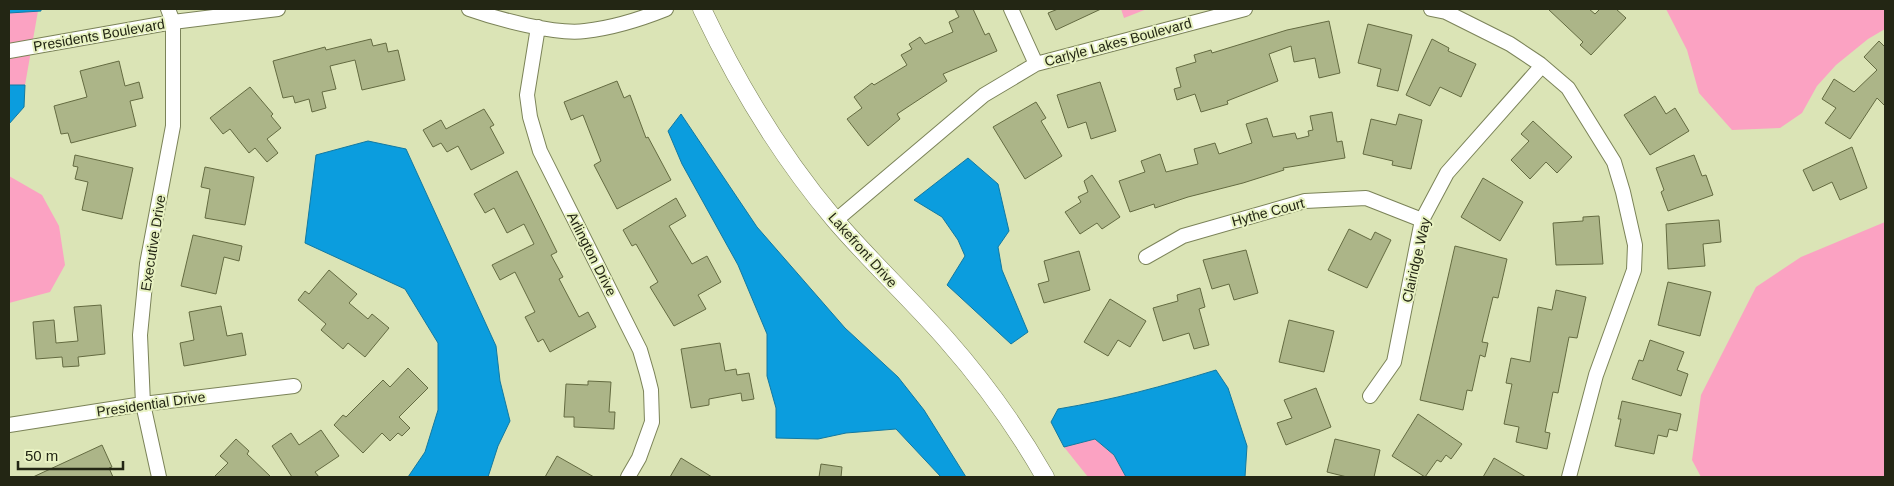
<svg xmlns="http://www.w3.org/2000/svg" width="1894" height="486" viewBox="0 0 1894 486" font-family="Helvetica,sans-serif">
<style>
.green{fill:#fba2c2}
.water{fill:#0b9dde;stroke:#1279a1}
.building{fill:#acb588;stroke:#646b41}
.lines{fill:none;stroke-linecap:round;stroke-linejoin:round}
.minor-casing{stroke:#7b8358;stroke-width:16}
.tertiary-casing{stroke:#7b8358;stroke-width:19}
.minor{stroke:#fff;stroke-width:14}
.tertiary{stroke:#fff;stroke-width:18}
.labels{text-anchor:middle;stroke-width:4;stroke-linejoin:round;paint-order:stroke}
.street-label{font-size:14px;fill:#232614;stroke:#e8f2c2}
</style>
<rect width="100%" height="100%" fill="#dbe4b6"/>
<path class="green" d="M1121,9h26l-23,9z
M1666,9h219v20l-17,10 -32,26 -19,21 -15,27 -22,15 -48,2 -33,-37 -12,-43z
M38,11l-13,74h-16v-72z
M9,176l33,19 17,31 6,39 -15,27 -41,11z
M1885,222v255h-184l-9,-17 9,-65 55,-108 45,-30z
M1095,439l19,16 12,22h-38l-24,-30z"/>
<path class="water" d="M9,9h32v2l-32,2z
M9,85h16l-1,22 -15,17z
M681,114l76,113 88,101 53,49 26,33 42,67h-25l-45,-48 -50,4 -28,6 -42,-1v-30l-9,-32v-42l-29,-69 -56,-101 -14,-33z
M368,141l38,8 90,197 4,35 10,40 -12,25 -10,31h-80l17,-25 13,-42v-67l-33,-54 -100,-46 11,-88z
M968,158l30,26 11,47 -11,16 4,23 26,62 -17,12 -64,-59 18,-29 -7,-16 -16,-23 -28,-17z
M1216,370l12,18 19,58 -2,31h-119l-12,-22 -19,-16 -31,8 -13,-25 7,-13c54,-9 106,-23 158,-39z"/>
<path class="building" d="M955,9h18l12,26 4,-2 8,18 -54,23 4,7 -50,33 3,5 -32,27 -21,-27 15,-11 -8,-11 18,-14 2,2 33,-20 -6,-10 11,-6 -3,-5 11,-7 5,7 28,-12 -4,-10 10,-5z
M1058,9h43l-45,21 -8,-17z
M1548,9h41l6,5 5,-5h16l10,9 -35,37 -11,-10 3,-3z
M1329,21l11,52 -21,5 -4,-20 -21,4 -3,-16 -22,8 9,27 -51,20 1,3 -27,8 -6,-18 -18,6 -3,-11 7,-2 -5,-19 20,-6 -2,-7 17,-5 1,3 75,-23z
M1368,24l44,11 -14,56 -21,-5 4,-17 -23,-6z
M371,39l2,7 13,-3 2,9 10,-2 7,30 -43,10 -7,-30 -25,6 6,23 -14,3 4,16 -14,4 -3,-13 -14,4 -2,-7 -10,2 -10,-37 52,-14 1,3z
M1432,39l17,9 -1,3 28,13 -15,33 -21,-10 -10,19 -24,-11z
M1879,41l6,6v59l-8,-8 -27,41 -25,-16 11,-15 -14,-9 12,-20 20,13 23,-22 -13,-13z
M119,61l6,25 14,-4 4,16 -13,3 6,25 -65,17 -3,-10 -7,1 -7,-28 33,-9 -7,-26z
M617,81l7,17 6,-3 16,43 2,-1 23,43 -54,29 -23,-44 7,-4 -18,-46 -12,5 -7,-18z
M1100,82l16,49 -25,8 -5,-17 -18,6 -11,-33z
M250,87l23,27 -2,2 10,12 -14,11 11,14 -11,9 -12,-14 -6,5 -19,-24 -7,5 -13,-16z
M1655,96l11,18 9,-6 14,23 -39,24 -26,-40z
M1036,102l10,16 -5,3 21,35 -37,23 -32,-52z
M484,109l10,16 -4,2 14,26 -33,17 -13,-24 -11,6 -6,-9 -8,4 -10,-17 18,-10 5,9z
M1332,112l5,30 5,-1 3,17 -62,10 1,2 -41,13 -55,14 -33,11 -1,-4 -24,8 -11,-31 26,-9 -4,-11 19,-7 6,18 32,-8 -4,-15 21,-6 4,11 33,-11 -6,-19 21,-6 6,19 22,-4 2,6 12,-3 -1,-5 5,-1 -3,-14z
M1399,114l23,6 -11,49 -19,-4 1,-4 -30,-7 8,-35 25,6z
M1533,121l39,36 -15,16 -11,-11 -16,17 -19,-19 18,-19 -8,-7z
M1852,147l15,41 -27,12 -8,-18 -19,9 -10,-21z
M75,155l58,13 -11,51 -40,-9 6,-28 -13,-3 3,-12 -5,-1z
M1694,155l8,21 4,-1 7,20 -45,16 -7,-19 3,-2 -8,-22z
M205,167l49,10 -9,48 -40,-7 5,-29 -9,-2z
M517,171l40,81 -6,3 12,22 -4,2 20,38 9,-5 8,15 -46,25 -7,-13 -5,3 -13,-25 10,-5 -20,-40 -15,8 -8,-15 42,-21 -10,-20 -17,9 -13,-25 -9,5 -11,-19z
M1092,175l28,42 -18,12 -5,-6 -17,11 -15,-22 16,-10 -3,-5 10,-5 -4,-11z
M1483,178l40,24 -23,39 -39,-24z
M676,198l10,18 -17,10 23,38 15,-8 14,26 -23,13 8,14 -32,17 -24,-39 8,-5 -22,-38 -4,2 -9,-16z
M1599,216l4,48 -47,1 -3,-42 30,-2v-4z
M1719,220l2,22 -18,2 2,22 -37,3 -2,-45z
M1349,229l22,11 4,-8 16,8 -24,48 -39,-18z
M193,235l49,11 -3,15 -15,-4 -8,37 -35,-8z
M1455,246l52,13 -9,39 -5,-1 -11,45 6,1 -3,14 -5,-2 -8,36 -5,-1 -4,20 -43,-10z
M1246,250l12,43 -24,7 -5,-16 -17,5 -9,-29z
M1079,251l11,39 -46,13 -6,-19 11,-3 -5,-20z
M329,270l28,24 -8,9 19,16 4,-5 17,14 -24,29 -17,-14 -5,6 -22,-19 5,-6 -28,-24 7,-9 4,3z
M1668,282l43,10 -11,44 -42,-11z
M1200,288l5,19 -6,2 10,36 -15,4 -5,-16 -26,8 -10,-33 25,-7 -1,-6z
M1556,290l30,7 -9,41 -8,-1 -11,56 -5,-1 -8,40 5,1 -3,16 -31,-7 3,-15 -15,-3 8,-40 -6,-1 5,-25 19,4 8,-55 14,3z
M1110,299l36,22 -16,26 -12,-7 -10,16 -24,-14z
M101,305l4,49 -27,3 1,9 -16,1 -1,-10 -26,2 -3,-37 21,-2 2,23 22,-2 -4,-34z
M221,306l6,30 15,-3 4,22 -62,11 -4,-23 14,-3 -5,-28z
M1289,320l45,11 -10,41 -45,-10z
M1650,340l34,12 -7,18 11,4 -7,22 -49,-17 7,-19 4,1z
M720,343l5,28 11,-2 1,6 12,-2 5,26 -12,2 -1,-8 -32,6v6l-18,3 -10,-59z
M408,368l20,20 -29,29 11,11 -8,8 -4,-3 -8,8 -8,-8 -19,20 -29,-28 9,-10 3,2 37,-37 7,7z
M588,381l23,1 -2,30h6l-1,17 -40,-2v-10h-10l2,-33 22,1z
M1316,388l15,39 -45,18 -9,-22 15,-5 -8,-18z
M1622,401l59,13 -4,17 -8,-2 -2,8 -9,-2 -4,19 -39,-8 6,-27h-3z
M1418,414l44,30 -11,15 -5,-4 -5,7 -4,-2 -12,17 -33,-21z
M321,430l18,26 -24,16 4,5h-27l-20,-31 19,-13 8,12z
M236,439l13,12 -2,3 24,23h-57l14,-14 -8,-7z
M1335,439l45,11 -6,27h-27l-20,-5z
M102,445l10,22 -3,1 4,9h-80z
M557,456l37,21h-49z
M681,458l31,19h-42z
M1494,458l32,19h-43z
M821,464l21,3 -1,10h-22z"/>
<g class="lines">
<defs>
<path id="minor" d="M469,9c28,10 87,26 116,22 27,-3 56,-12 81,-22
M1011,9l25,55
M1431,9l15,3 64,32 30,20 28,24 46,74 9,30 12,53 -1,25 -38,105 -27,102
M538,27l-11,68 3,22 10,34 100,199 7,24 4,16 1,32 -13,36 -11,19
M9,51l164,-29 105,-13
M835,221l149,-126 52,-31 209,-55
M1146,257l37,-21 122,-35 61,-3 56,22
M1370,396l24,-34 28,-142 25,-47 92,-104 1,-5
M9,425l134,-21 151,-18
M159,477l-16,-73 -3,-69 7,-71 26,-138v-104l-5,-13"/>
<path id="tertiary" d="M702,9c36,76 78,146 133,211 35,41 75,78 111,119 38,43 71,89 99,138"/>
</defs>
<use href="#minor" class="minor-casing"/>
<use href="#tertiary" class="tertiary-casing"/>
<use href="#minor" class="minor"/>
<use href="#tertiary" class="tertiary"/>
</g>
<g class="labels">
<g class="street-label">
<text transform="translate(99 35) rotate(-10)" y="5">Presidents Boulevard</text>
<text transform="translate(1118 42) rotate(-15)" y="5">Carlyle Lakes Boulevard</text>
<text transform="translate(1268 212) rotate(-15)" y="5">Hythe Court</text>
<text transform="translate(153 243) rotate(-81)" y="5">Executive Drive</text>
<text transform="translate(863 250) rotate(48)" y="5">Lakefront Drive</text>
<text transform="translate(592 254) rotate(63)" y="5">Arlington Drive</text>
<text transform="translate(1416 260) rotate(-77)" y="5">Clairidge Way</text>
<text transform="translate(151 404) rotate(-8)" y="5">Presidential Drive</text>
</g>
</g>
<rect width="1894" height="486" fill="none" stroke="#232614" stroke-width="20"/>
<path d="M18 461v8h105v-8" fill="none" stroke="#232614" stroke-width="2.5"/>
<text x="25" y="461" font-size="15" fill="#232614" stroke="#e8f2c2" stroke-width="4" paint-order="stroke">50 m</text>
</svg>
